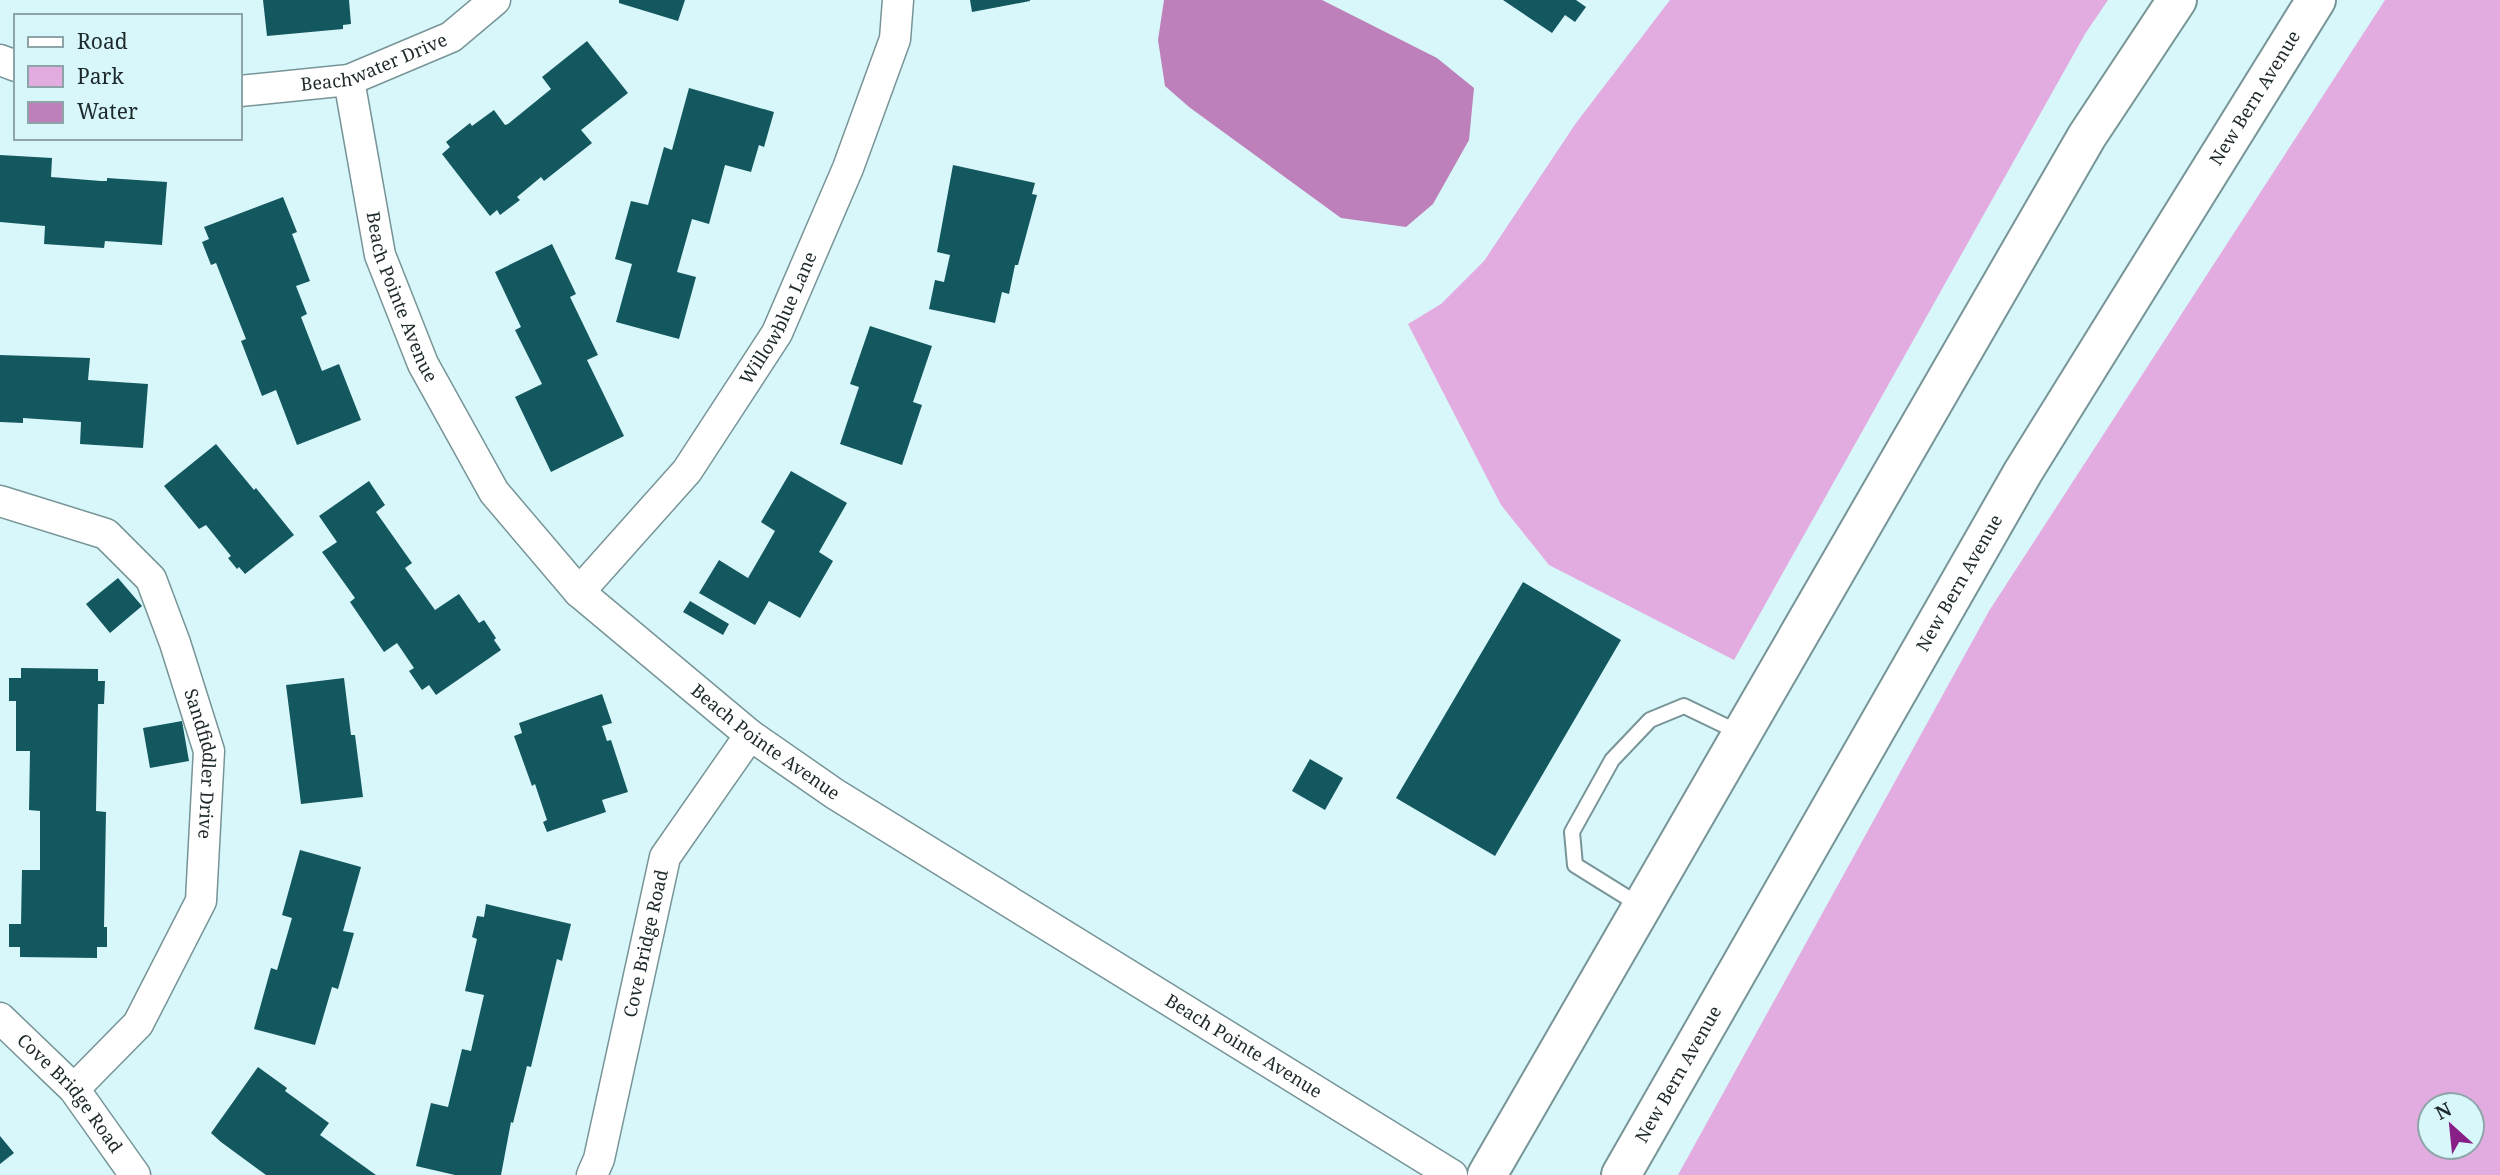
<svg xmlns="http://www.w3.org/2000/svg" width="2500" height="1175" viewBox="0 0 2500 1175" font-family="'Noto Serif',serif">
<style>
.green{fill:#e3ace0;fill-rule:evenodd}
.water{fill:#bd80ba}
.building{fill:#14585f}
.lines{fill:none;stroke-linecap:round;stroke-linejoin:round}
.service-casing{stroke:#779497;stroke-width:18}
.minor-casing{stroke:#779497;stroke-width:33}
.primary-casing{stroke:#779497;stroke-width:42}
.service{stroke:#fff;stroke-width:14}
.minor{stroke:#fff;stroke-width:30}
.primary{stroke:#fff;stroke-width:38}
.labels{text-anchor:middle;stroke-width:7;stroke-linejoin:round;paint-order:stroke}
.street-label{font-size:18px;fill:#1d292b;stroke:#d8f7fb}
</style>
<rect width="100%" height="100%" fill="#d8f7fb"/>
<path class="green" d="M1670,0h438l-23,34 -351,626 -185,-95 -48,-60 -93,-181 33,-20 43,-43 92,-138z
M2385,0h115v1175h-822l311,-564zM2430,1105h42v42h-42z"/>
<path class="water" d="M1164,0h158l115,58 37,30 -5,52 -36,64 -27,23 -65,-9 -152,-111 -24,-21 -7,-46z"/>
<path class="building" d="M263,0h86l2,24 -8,1v4l-76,7z
M619,0h66l-7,21 -59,-18z
M970,0h60v1l-58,11z
M1503,0h73l10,7 -11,15 -10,-7 -13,18z
M587,41l41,52 -47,37 11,13 -48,38 -3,-4 -24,20 3,3 -20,15 -3,-5 -7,6 -48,-62 8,-7 -4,-5 24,-19 2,3 22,-16 11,15 3,-1 43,-35 -9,-12z
M689,88l85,24 -10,35 -5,-2 -8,27 -26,-7 -16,59 -17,-5 -15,53 19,5 -17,62 -63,-17 16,-58 -17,-5 16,-58 17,4 16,-58 8,3z
M0,155l52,3 -1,19 50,4h6v-3l60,4 -5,63 -57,-4 -1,7 -60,-4 1,-18 -45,-4z
M953,165l82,18 -3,11 5,1 -19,70h-3l-6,29 -7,-2 -7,31 -66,-14 6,-29 9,2 6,-27 -13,-3z
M283,197l14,35 -5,2 18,47 -14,5 11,28 -6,3 21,54 17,-7 22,56 -64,25 -21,-55 -14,6 -21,-55 5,-2 -30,-76 -5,2 -9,-23 7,-3 -5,-12z
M552,244l24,50 -6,3 28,58 -11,5 37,76 -73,36 -36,-75 27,-13 -27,-54 6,-3 -26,-55z
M870,326l62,20 -19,56 9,3 -20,60 -62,-21 19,-57 -9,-3z
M0,355l90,3 -2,22 60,4 -5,64 -63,-4 1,-22 -58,-4v5l-23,-1z
M216,444l38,46 2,-2 38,47 -49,39 -6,-7 -2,2 -9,-11 3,-2 -25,-31 -7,4 -35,-43z
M791,471l56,32 -28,49 14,9 -33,57 -31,-17 -14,24 -56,-32 20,-33 29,18 27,-47 -14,-9z
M369,481l16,24 -9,7 36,51 -7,5 30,42 24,-16 20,29 5,-3 12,18 -2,2 7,10 -65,45 -7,-10 -7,5 -13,-19 5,-3 -17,-25 -13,9 -34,-50 5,-4 -33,-46 15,-10 -18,-26z
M118,578l24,28 -32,27 -24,-29z
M1523,582l98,58 -126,216 -99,-58z
M690,601l39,23 -6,11 -40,-23z
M21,668l77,1v12h7l-1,23h-6l-2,107 10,1 -2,115h3v20h-10v11l-77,-1v-10h-11v-23h12l1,-54h18v-59l-11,-1 1,-59h-14v-50h-7v-23h12z
M344,678l7,57h4l8,62 -62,7 -15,-119z
M602,694l10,29 -10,3 5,15 4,-1 17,52 -26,8 4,12 -59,20 -4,-10 4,-2 -12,-36 -3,2 -18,-50 8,-3 -3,-10z
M182,721l7,40 -39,7 -7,-40z
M1310,759l33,19 -18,32 -33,-19z
M300,850l61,17 -18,64 11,2 -16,56 -6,-2 -17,58 -61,-16 17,-61 6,2 15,-52 -10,-3z
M486,904l85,20 -9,37 -5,-2 -26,108 -4,-1 -14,57 -2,-1 -10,53h-46l-39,-9 15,-63 17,4 14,-58 9,2 13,-56 -19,-4 12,-52 -5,-2 5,-21 7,1z
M258,1067l29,21 -2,3 44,32 -9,12 56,40h-110l-45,-33 -10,-9z
M0,1136l14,17 -14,11z"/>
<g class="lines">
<defs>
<path id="service" d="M1641,906l-66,-41 -3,-33 40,-72 38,-40 34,-14 56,27"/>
<g id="minor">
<path d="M0,60l16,6"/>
<path id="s1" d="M349,80l31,175 43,109 71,128 85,100 171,143 85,59 617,381"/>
<path id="s2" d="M240,91l109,-11 102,-43 44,-37"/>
<path id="s3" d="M0,501l106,33 45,45 24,64 34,108 -8,150 -63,123 -64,65"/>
<path id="s4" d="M579,592l108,-121 90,-138 71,-165 47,-129 3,-39"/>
<path id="s5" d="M0,1018l74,71 61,86"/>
<path id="s6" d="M592,1175l7,-16 66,-302 85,-122"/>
</g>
<g id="primary">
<path d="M1487,1175l600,-1039 90,-136"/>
<path id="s7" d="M1621,1175l402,-703 293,-472"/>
</g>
</defs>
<use href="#service" class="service-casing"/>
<use href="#minor" class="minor-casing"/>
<use href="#primary" class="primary-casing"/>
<use href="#service" class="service"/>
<use href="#minor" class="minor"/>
<use href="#primary" class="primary"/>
</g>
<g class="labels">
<g class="street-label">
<text dy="6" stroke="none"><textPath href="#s2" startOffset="138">Beachwater Drive</textPath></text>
<text dy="6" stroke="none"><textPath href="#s7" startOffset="1250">New Bern Avenue</textPath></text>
<text dy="6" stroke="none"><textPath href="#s1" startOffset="224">Beach Pointe Avenue</textPath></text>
<text dy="6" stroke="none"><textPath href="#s4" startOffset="341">Willowblue Lane</textPath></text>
<text dy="6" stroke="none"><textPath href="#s7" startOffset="682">New Bern Avenue</textPath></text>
<text dy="6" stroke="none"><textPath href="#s1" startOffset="812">Beach Pointe Avenue</textPath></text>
<text dy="6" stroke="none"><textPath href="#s3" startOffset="368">Sandfiddler Drive</textPath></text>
<text dy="6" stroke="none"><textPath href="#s6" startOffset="238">Cove Bridge Road</textPath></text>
<text dy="6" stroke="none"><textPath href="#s1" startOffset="1379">Beach Pointe Avenue</textPath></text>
<text dy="6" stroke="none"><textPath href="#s7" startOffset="116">New Bern Avenue</textPath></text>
<text dy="6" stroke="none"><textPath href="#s5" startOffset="103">Cove Bridge Road</textPath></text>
</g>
</g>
<rect x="14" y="14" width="228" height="126" fill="#d8f7fb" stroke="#8da5a8" stroke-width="2"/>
<rect x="28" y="37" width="35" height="10" fill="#ffffff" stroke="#8da5a8" stroke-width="2"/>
<text x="77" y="49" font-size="21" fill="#1d292b">Road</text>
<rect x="28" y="66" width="35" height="21" fill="#e3ace0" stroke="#8da5a8" stroke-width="2"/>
<text x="77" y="84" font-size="21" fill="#1d292b">Park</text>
<rect x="28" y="102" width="35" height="21" fill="#bd80ba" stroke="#8da5a8" stroke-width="2"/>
<text x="77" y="119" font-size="21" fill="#1d292b">Water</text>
<g transform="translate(2451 1126) rotate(333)"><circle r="33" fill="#d8f7fb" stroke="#8da5a8" stroke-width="2"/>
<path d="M0-5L12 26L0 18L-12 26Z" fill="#871f86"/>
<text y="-10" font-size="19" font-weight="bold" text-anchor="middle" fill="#1d292b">N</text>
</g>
</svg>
